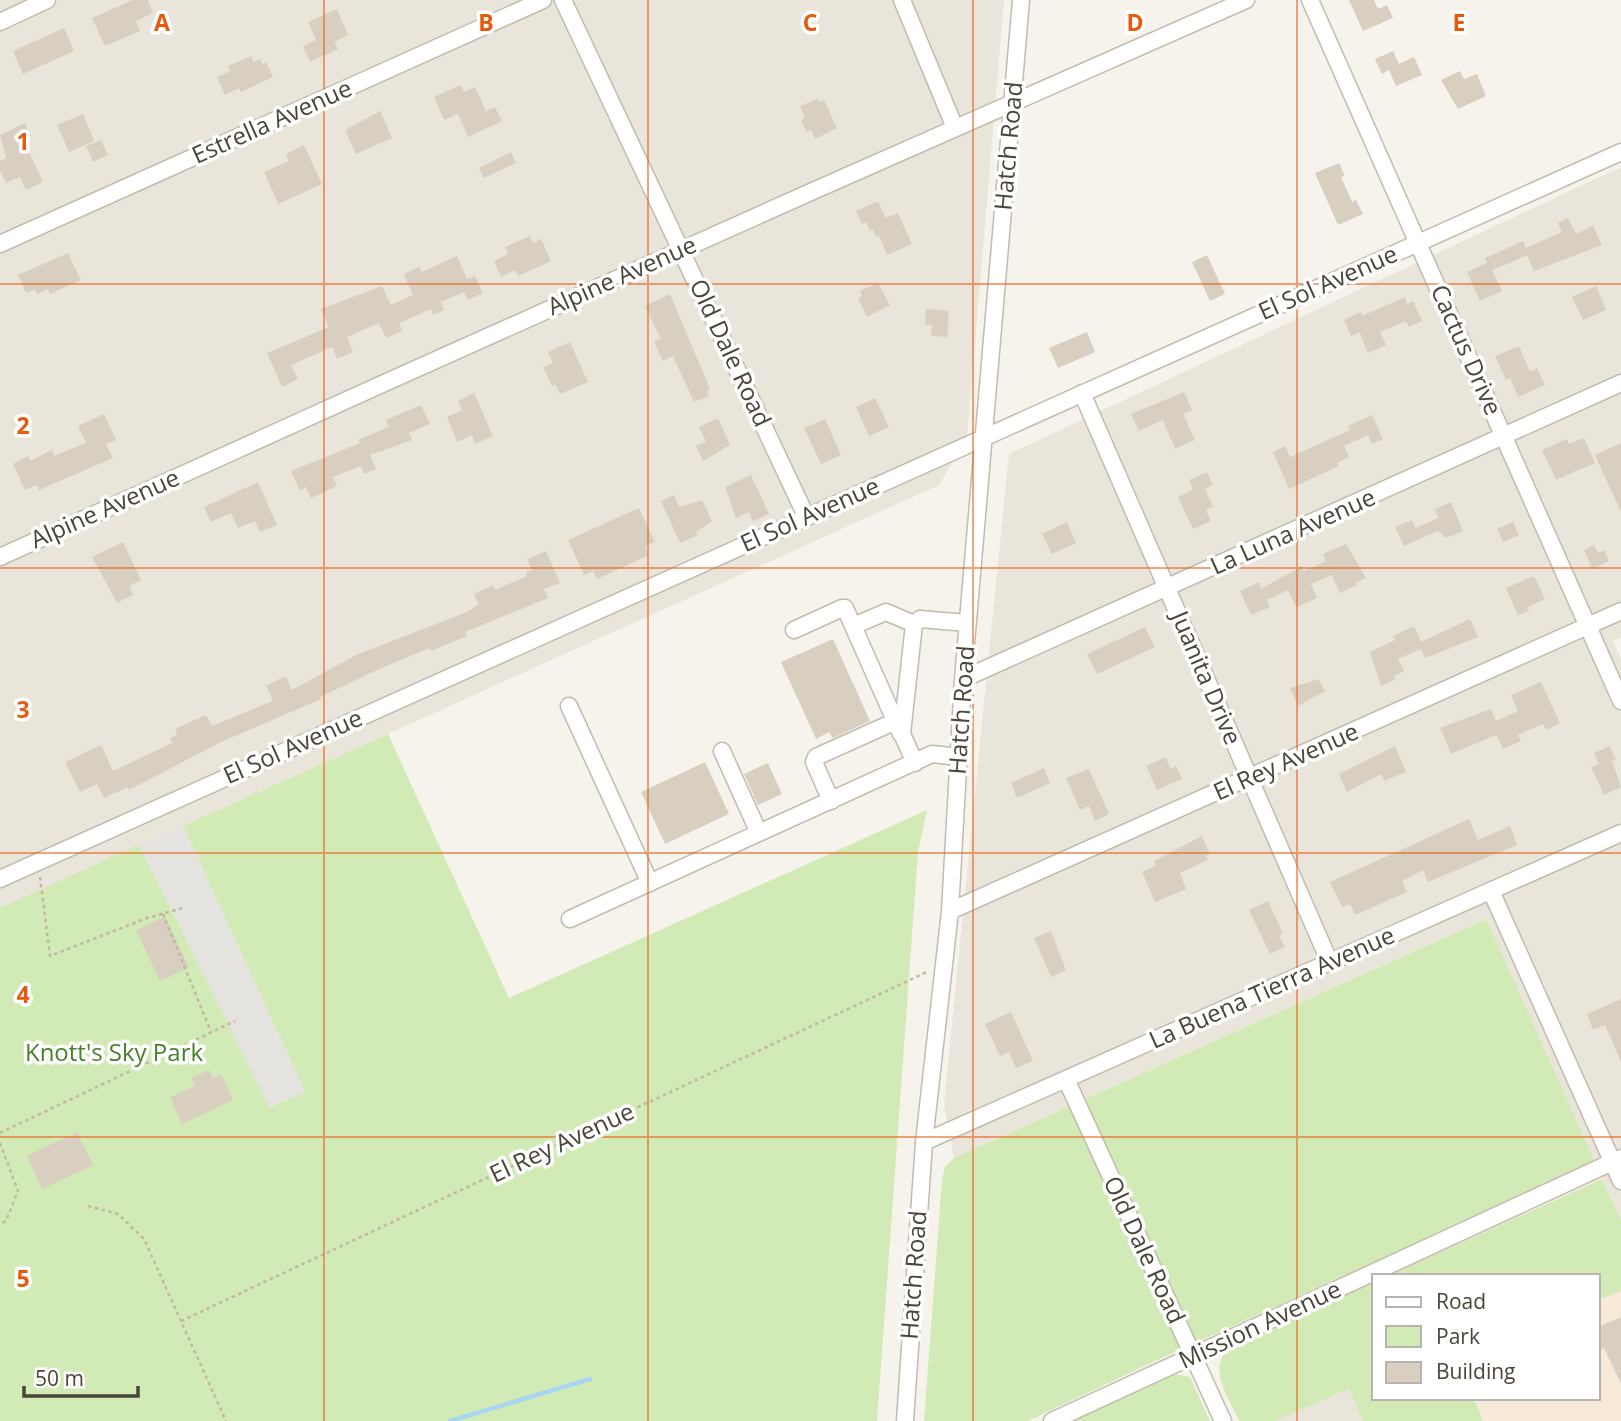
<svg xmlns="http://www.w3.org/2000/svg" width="1621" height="1421" viewBox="0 0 1621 1421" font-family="'Open Sans',sans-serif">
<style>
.residential{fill:#eae5da}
.commercial{fill:#f7ead8}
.green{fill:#d2eab5}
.parking{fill:#e5e3e0}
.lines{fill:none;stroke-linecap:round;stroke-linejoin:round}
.stream{stroke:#a9d4f2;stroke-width:4.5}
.building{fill:#d8cfc1}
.minor-casing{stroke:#c2bbae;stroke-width:19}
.path{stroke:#c4b79f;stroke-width:2.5;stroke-dasharray:3.5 3.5;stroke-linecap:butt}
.minor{stroke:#fff;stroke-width:16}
.grid{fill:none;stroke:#e8590c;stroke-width:2;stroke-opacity:0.55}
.labels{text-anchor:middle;stroke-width:7;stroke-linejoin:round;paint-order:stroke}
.street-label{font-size:24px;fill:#4b4439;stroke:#fff}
.park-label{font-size:24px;fill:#4a7f2a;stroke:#fff}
.grid-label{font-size:23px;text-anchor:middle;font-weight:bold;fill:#e8590c;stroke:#fff;stroke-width:7;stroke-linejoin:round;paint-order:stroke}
</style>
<rect width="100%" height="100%" fill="#f6f3ec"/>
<path class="residential" d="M0,0h1004l-37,437 -28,48 -939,424z
M1621,167v470l-8,4 8,18v561l-136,-301 -531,239 -10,-54 65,-650z
M1349,1389l14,32h-89z"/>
<path class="commercial" d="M1621,1291v130h-138l-9,-23h124v-98z"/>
<path class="green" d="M388,734l121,264 418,-188 -9,42 -41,569h-877v-513l139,-63 131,262 35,-15 -122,-266z
M1486,919l109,243 -402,182 -112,-243z
M1072,1105l111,243 -155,73h-104l18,-241 3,-13 9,-9z
M1602,1179l19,41v71l-23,9v-24h-210z
M1374,1282v116h100l9,23h-120l-14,-32 -75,32h-35c-11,-26 -31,-49 -11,-73z
M1174,1374l16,3 20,44h-141z"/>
<path class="parking" d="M183,826l122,266 -36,15 -129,-261z"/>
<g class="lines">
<path class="stream" d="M450,1421l140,-42"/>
</g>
<path class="building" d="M133,0h15l5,13 -17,8 4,10 -35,15 -13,-28z
M1349,0h25l4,9 9,-4 6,13 -30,13z
M337,9l11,26 -14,7 4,7 -28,13 -7,-16 13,-6 -8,-18z
M64,28l10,23 -51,23 -10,-23z
M1393,51l6,13 15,-7 8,18 -26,11 -7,-16 -7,4 -7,-15z
M251,56l3,6 6,-3 2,5 4,-2 7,15 -32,15 -2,-4 -14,7 -8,-18 13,-6 -2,-5z
M1460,71l4,8 13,-5 9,22 -28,13 -17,-29z
M461,85l3,7 11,-5 11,24 9,-4 7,14 -34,16 -10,-23 -14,6 -10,-23z
M817,99l3,3 4,-2 13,28 -22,11 -4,-9 -5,2 -5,-12 4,-2 -5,-12z
M380,111l12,27 -36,16 -11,-24z
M83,114l11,27 -25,11 -12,-27z
M25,123l6,13 -8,3 20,43 -17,8 -6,-13 -14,6 -6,-12v-10l6,-3 -6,-23z
M101,140l7,15 -15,7 -7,-16z
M304,145l18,39 -44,20 -14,-32 25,-11 -3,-7z
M511,152l5,11 -32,15 -5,-10z
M1339,163l6,13 -4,1 11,25 4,-2 7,14 -25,11 -23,-52z
M878,201l8,17 12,-5 14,31 -25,11 -8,-19 -3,1 -3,-8 -3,2 -4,-9 -4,2 -6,-13z
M1568,218l8,16 17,-8 9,19 -68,26 -7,-16 -22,10 -13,5 10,21 -22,10 -13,-29 20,-9 -2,-5 14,-6 24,-11 3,7 36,-16 -4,-9z
M530,236l3,7 8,-4 10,22 -33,15 -3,-6 -14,7 -7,-16 14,-7 -3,-7z
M68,253l13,27 -31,14 -2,-5 -11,5 -2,-5 -9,4 -8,-18z
M1207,255l18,39 -15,7 -18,-39z
M457,256l10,23 8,-3 8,17 -15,7 -4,-8 -23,10 3,8 -11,5 -2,-6 -32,14 3,8 -16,7 -7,-15 -32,14 6,15 -16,7 -5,-12 -41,18 7,14 -16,8 -15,-34 62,-26 -8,-18 61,-23 9,19 22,-10 -9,-21 15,-7 3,5z
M878,283l12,22 -23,12 -9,-19 4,-2 -2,-5z
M1596,286l10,24 -23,10 -11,-23z
M670,294l40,95 -3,2 2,5 -15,6 -21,-46 -10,5 -9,-19 7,-3 -16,-33z
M1405,297l2,7 6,-3 9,20 -13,6 -3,-6 -26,11 6,13 -18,8 -9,-21 -8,4 -7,-16 17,-8 1,4z
M926,309l23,2 -2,26 -16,-1 1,-11h-7z
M1087,332l8,20 -37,16 -9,-20z
M570,342l18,40 -28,12 -4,-9 -4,1 -9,-19 10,-4 -5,-11z
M1519,346l11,26 7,-4 8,17 -27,12 -8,-19 -4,2 -11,-24z
M1184,392l8,18 -9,4 12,26 -20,9 -12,-29 -24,11 -8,-17z
M474,393l19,43 -18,8 -3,-9 -15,7 -10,-25 15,-7 -4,-9z
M875,398l14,29 -20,9 -13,-29z
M421,405l9,19 -21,9 3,7 -42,15 6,14 -12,5 -3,-8 -28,11 4,9 -26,12 -5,-11 -6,4 -9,-20 69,-28 -2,-3 31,-13 -3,-7z
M104,414l12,26 -10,4 7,14 -74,32 -3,-5 -11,5 -12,-26 15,-8 2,5 22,-11 2,6 32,-13 -8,-17z
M1372,415l11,24 -11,5 -4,-9 -24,11 5,11 -12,6 2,3 -50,23 -16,-37 12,-6 5,11 60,-27 -2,-4z
M718,418l12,27 -27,16 -7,-15 10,-4 -7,-15z
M825,419l16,36 -20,9 -17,-36z
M1584,438l11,25 -39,17 -14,-30 25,-11 2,5z
M1621,443v69l-26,-57z
M1207,472l6,13 -8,4 8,18 -7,3 5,11 -18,8 -15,-32 15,-7 -4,-10z
M751,475l18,39 -16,7 -4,-9 -13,6 -11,-31z
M258,482l19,43 -17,7 -5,-11 -17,7 -7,-15 -20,9 -7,-15z
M674,495l5,12 23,-7 10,21 -16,11 2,3 -18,8 -19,-42z
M1451,502l12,29 -17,7 -8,-7 -34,15 -9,-19 17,-7 4,8 22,-10 -3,-9z
M639,508l16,34 -10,4 4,9 -52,24 -4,-8 -9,4 -16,-35z
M1067,522l9,21 -24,11 -10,-20z
M1513,522l6,13 -16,7 -6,-13z
M123,542l18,38 -12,6 4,9 -16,8 -25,-46z
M1346,544l20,34 -10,4 1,3 -17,8 -8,-18 -21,9 6,14 -21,9 -8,-17 -21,10 3,7 -19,8 -11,-24 19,-9 2,7 41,-23 2,5 22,-10 -3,-7z
M1594,545l4,8 6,-3 5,11 -17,8 -8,-19z
M546,551l14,32 -16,6 4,9 -83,34 2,4 -36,15 -2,-3 -52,22 -57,27 1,2 -102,44 -90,47 -1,-3 -24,11 -7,-14 -17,8 -15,-30 36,-17 12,26 59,-28 -2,-5 8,-4 -3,-5 31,-14 6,11 61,-25 -7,-15 20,-10 6,14 64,-35 111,-43 12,-8 -5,-10 19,-9 2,5 32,-14 -1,-4 6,-2 -5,-11z
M1534,576l11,23 -17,8 1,4 -11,4 -12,-27z
M1470,619l8,18 -53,21 -4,-9 -23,10 6,12 -10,5 1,4 -14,6 -11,-34 25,-12 -2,-4 21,-10 7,16z
M1145,627l10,20 -58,27 -10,-20z
M833,639l37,82 -37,17 -4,-6 -13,7 -35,-77z
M1319,679l6,12 -27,15 -8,-18z
M1541,682l19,41 -14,7 -3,-6 -25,11 3,6 -18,8 -7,-14 -45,19 -11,-26 51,-19 5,12 22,-10 -7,-16z
M1395,746l11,26 -22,9 -3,-7 -34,18 -8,-18z
M1610,746l6,14 -4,1 9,26 -17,8 -13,-28 8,-3 -5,-11z
M1166,757l5,12 5,-3 6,13 -25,11 -11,-24z
M705,762l24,52 -64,30 -24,-52z
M768,763l14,31 -24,11 -14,-31z
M1044,768l6,15 -33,15 -6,-15z
M1089,769l20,45 -14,7 -6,-15 -9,4 -14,-32z
M1469,819l9,21 32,-14 7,19 -89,37 -5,-12 -21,11 5,11 -52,23 -5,-11 -8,3 -12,-25z
M1202,836l8,18 -5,2 3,4 -28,13 6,16 -31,13 -13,-30 14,-6 -2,-5z
M1268,901l15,32 -4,2 6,12 -15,7 -21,-44z
M165,917l24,50 -29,14 -24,-51z
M1051,931l15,39 -15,7 -17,-39z
M1621,999v63l-16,-37 -12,5 -6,-16z
M1011,1012l22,49 -17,7 -7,-16 -9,4 -15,-32z
M209,1070l4,8 8,-4 12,26 -51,24 -12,-27 25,-11 -4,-8z
M77,1132l16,33 -51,24 -15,-33z
M1621,1317v67l-17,-36 -6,3v-24z"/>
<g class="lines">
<defs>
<path id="minor" d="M563,0l243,516
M902,0l53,128
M1310,0l311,701
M0,22l47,-22
M0,244l543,-244
M1082,393l248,570
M0,557c271,-123 541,-245 813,-366 144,-64 289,-126 433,-191
M794,630l48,-22h3l8,18
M963,679l658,-296
M569,706l81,177
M901,734l-48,-108 33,-14 28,12
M722,751l37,82
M915,763l-13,-29 12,-110 6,-5 47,4
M831,801l-17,-39 2,-5 80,-36
M0,879l1621,-727
M1491,891l130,290
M950,911l671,-300
M570,919l362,-165 27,3
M1066,1079l157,342
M924,1142l697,-309
M905,1421l19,-279 26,-231 13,-232 58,-679
M1052,1421l569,-263"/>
</defs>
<use href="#minor" class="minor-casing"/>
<path class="path" d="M40,877l10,79 97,-38 36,-10
M163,914l48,118
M0,1133l235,-112
M0,1143l18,48 -12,30 -6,3
M88,1206l30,8 26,25 82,182
M181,1321l746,-349"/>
<use href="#minor" class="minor"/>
</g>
<path class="grid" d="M324,0v1421M648,0v1421M973,0v1421M1297,0v1421M0,284h1621M0,568h1621M0,853h1621M0,1137h1621"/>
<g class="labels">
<g class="street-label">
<text transform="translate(272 122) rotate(-24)" y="8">Estrella Avenue</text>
<text transform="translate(1009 146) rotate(-85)" y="8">Hatch Road</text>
<text transform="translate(622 276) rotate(-24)" y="8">Alpine Avenue</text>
<text transform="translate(1328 283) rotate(-24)" y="8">El Sol Avenue</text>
<text transform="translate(1466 350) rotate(66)" y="8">Cactus Drive</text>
<text transform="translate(730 353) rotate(65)" y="8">Old Dale Road</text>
<text transform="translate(105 509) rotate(-24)" y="8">Alpine Avenue</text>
<text transform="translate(810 515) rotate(-24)" y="8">El Sol Avenue</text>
<text transform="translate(1293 532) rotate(-24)" y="8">La Luna Avenue</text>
<text transform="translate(1206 678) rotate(67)" y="8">Juanita Drive</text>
<text transform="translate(962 710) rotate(-86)" y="8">Hatch Road</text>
<text transform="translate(293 747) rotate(-24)" y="8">El Sol Avenue</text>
<text transform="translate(1286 762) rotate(-24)" y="8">El Rey Avenue</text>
<text transform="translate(1272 988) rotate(-24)" y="8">La Buena Tierra Avenue</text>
<text transform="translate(562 1143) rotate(-25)" y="8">El Rey Avenue</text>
<text transform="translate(1144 1250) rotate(65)" y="8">Old Dale Road</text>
<text transform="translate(914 1275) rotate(-86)" y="8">Hatch Road</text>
<text transform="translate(1260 1325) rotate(-25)" y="8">Mission Avenue</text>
</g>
<g class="park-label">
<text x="114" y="1061">Knott's Sky Park</text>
</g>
</g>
<g class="grid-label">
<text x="162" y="31">A</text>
<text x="486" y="31">B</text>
<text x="810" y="31">C</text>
<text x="1135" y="31">D</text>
<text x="1459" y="31">E</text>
<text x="23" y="150">1</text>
<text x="23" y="434">2</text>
<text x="23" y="718">3</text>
<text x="23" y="1003">4</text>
<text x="23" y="1287">5</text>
</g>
<rect x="1372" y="1274" width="228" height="126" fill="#ffffff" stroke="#b7b4b0" stroke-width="2"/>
<rect x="1386" y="1297" width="35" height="10" fill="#ffffff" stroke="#b7b4b0" stroke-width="2"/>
<text x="1436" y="1309" font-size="21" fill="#4b4439">Road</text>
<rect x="1386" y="1326" width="35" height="21" fill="#d2eab5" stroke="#b7b4b0" stroke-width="2"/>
<text x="1436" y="1344" font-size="21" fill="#4b4439">Park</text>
<rect x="1386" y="1362" width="35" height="21" fill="#d8cfc1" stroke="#b7b4b0" stroke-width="2"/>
<text x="1436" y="1379" font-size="21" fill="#4b4439">Building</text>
<path d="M24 1386v10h114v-10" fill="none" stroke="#4b4439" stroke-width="3.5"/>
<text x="35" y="1386" font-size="21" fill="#4b4439" stroke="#ffffff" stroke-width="5" paint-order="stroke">50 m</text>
</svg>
